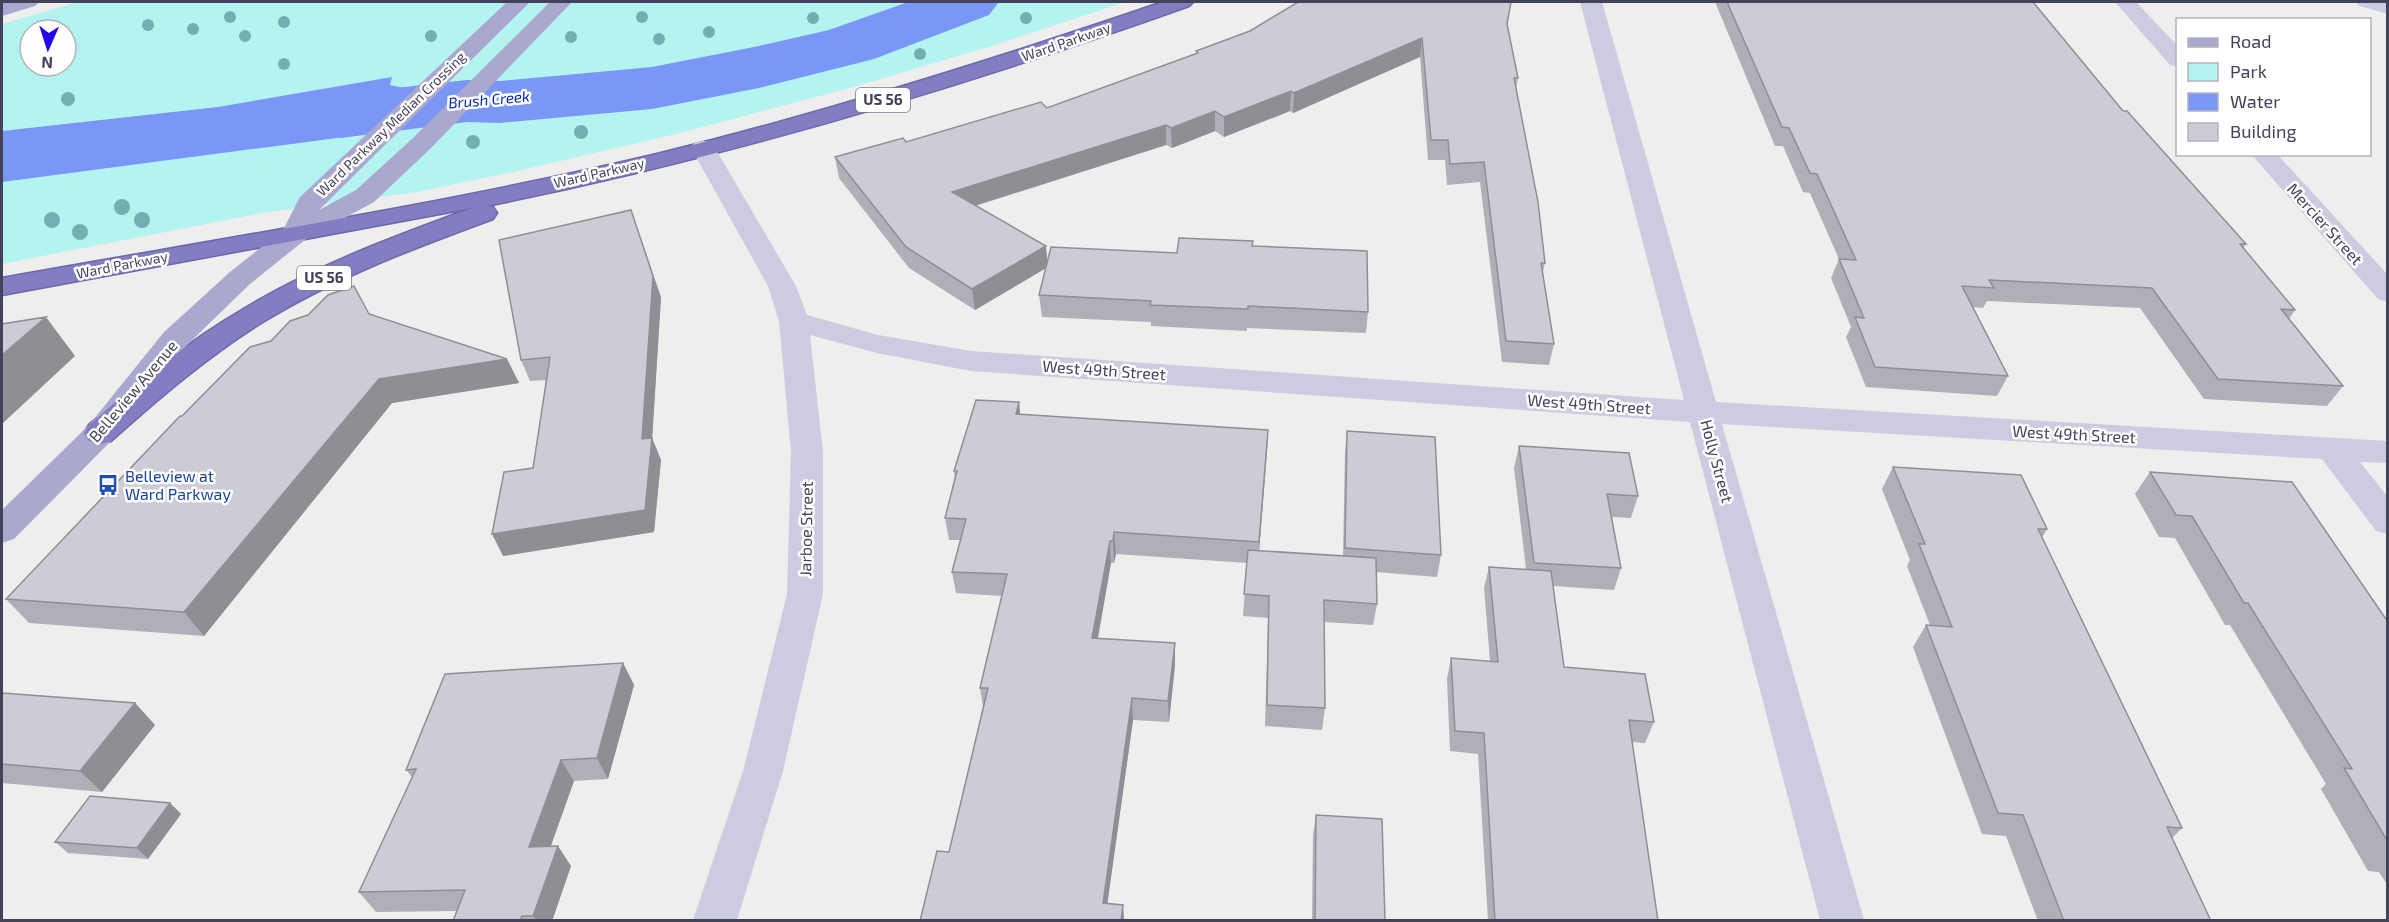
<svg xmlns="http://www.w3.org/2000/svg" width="2389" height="922" viewBox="0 0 2389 922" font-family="'Exo 2',sans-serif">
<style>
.green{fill:#b3f3f0;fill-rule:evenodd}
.water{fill:#7b97f6}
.pier{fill:#efeeec}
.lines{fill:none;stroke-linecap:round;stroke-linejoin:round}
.river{fill:#7b97f6;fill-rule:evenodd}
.highway-casing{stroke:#6e68ad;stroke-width:3}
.street{fill:#cccbe1;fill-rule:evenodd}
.primary{fill:#aaa8cf;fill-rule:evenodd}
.highway{fill:#837dc2;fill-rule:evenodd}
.tree{fill:#72afb3}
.wall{fill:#b0afb7}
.shaded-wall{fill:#908e95}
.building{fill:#cdcbd5;stroke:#908e95;stroke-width:1.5}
.labels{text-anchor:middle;stroke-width:5;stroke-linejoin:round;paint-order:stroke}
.far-street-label{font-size:14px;fill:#43425b;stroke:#fff}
.far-water-label{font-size:15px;font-style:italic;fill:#0028b1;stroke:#fff}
.shield{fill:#fff;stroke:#7b7b8c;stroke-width:1.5}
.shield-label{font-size:15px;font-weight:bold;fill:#43425b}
.street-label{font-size:16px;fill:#43425b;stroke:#fff}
.transit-label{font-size:16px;fill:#164399;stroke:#fff;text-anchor:start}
</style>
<rect width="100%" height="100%" fill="#efeeec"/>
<path class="green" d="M78,2h1047l-130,43 -145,43 -170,45 -158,37 -105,22 -155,21 -260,51v-240zM30,30h36v36h-36z"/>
<path class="water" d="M392,77l-2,8 77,16 -115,35 -350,46v-51l216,-24z"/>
<path class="pier" d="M407,85l61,13v6l-117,35z"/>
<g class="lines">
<path class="river" d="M908,2h91l-10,13 -115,44 -115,29 -107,21 -152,14 -33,-1 -126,16 -26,-7 -10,-15 10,-15 26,-7 126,-14 33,1 152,-14 107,-21 70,-16z"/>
<defs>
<path id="highway" d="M1163,2h30l-4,4c-230,82 -463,152 -703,200l7,1 4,6 -4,6c-79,29 -159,59 -232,104 -54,34 -102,75 -150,118l-11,3 -11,-3 -5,-8 5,-8c48,-42 98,-83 153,-115 72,-44 151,-73 230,-102l-470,87v-17c218,-39 439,-73 655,-124 171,-42 339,-95 506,-152z"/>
</defs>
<use href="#highway" class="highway-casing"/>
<path class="street" d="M1580,2h22l114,400 672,39v22l-28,-1 28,35v37l-12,-3 -54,-72 -600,-35 142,496h-44l-130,-498 -719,-51 -94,-18 -67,-18 13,117v142l-40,177 -46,149h-44l50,-149 44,-177 4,-142 -12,-131 -11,-35 -77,-138 3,-5 9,-2 9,2 3,5 81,138 11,29 71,20 93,16 713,49z
M2115,2h21l42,44v21l-8,-2z
M2356,2h32v12l-29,-8z
M2251,154h26l111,121v27l-10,-3z"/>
<path class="primary" d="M7,2h32l-4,4 -33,10v-13z
M507,2h23l-211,208 37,-20 57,-52 137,-136h22l-141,146 -57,54 -68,37 -56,45 -64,62 -75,95 -97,98 -12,4v-33l87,-85 75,-93 66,-60 53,-42 17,-33z"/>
<use href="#highway" class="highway"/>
</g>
<g class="tree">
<circle cx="230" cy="17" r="6"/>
<circle cx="642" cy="17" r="6"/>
<circle cx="813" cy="18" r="6"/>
<circle cx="1026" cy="18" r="6"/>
<circle cx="284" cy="22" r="6"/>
<circle cx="148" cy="25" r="6"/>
<circle cx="193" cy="29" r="6"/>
<circle cx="709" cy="32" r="6"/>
<circle cx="245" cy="36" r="6"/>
<circle cx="431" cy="36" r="6"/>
<circle cx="571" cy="37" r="6"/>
<circle cx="659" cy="39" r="6"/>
<circle cx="920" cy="54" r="6"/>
<circle cx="284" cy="64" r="6"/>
<circle cx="68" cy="99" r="7"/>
<circle cx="581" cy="132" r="7"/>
<circle cx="473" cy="142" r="7"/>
<circle cx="122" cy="207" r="8"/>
<circle cx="52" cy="220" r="8"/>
<circle cx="142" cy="220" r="8"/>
<circle cx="80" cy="232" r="8"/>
</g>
<path class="wall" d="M1715,2h318l90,109 123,133 -3,4 52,62 -6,9 54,67 -16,20 -123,-7 -64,-91 -153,-7 -4,7 -10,-1 35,69 -11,20 -131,-9 -20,-50 5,-10 -20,-49 8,-19 -29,-66 -7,-1 -20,-46h-8z
M1507,24l11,54 -2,11 29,174 -2,9 11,72 -5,21 -47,-3 -22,-180 -33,3 -2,-25h-17l-8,-103 -127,56 -3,-2 -66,26 -9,-6 -43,17 -6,-3 -191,61 73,56 129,-9 75,-7 116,66 -2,21 -119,-5v3l-96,-5v-4l-109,-5 -3,-22 7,-27 -71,42 -66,-42 -70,-90 -4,-21 71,-15 141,-34 149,-55v-2z
M661,297l-9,141 9,22 -7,72 -151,24 30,-88 13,-88 -16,1 -9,-21z
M369,314l138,45 12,24 -127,20 -188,233 -175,-13 -23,-24 176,-183 89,-75z
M1019,402l1,12 248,16 -9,121 84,5 2,-103 2,-22 94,124 -4,22 -61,-5 1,32 -4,21 -49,-3 1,86 -3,22 -57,-4 3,-108 -25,-2 4,-53 -131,-9 -2,9h-3l-13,75 77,5v22l-6,57 -36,-2 -26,184 16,1 1,16h-204l29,-69 34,-145 -3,-19 22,-92 -46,-3 -4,-21 8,-32h-11l-4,-22 10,-39 -1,-8z
M1519,446l119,50 -7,22 -19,-1 9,51 -7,22 -61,-4 11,81 90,55 -9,21 -13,-1 26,179h-170l-10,-167 -28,-3 -3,-72 4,-21 39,3 -6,-73 5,-21 37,2 -12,-101z
M1893,467l154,62 -5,9 140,290 -10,10 39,83h-173l-32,-85 -24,-2 -69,-187 13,-22h4l-23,-59 3,-6 -28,-71z
M2150,472l238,150v264l-9,-14 -11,-1 -47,-82 5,-5 -96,-159h-5l-50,-87 -16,-1 -24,-43z
M623,663l11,22 -26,94 -34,2 -23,65 20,20 -19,55h-99l4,-10 -81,1 -17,-20 53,-115 -6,-7z
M2,693l133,10 20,22 -53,67 -100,-9z
M170,803l11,11 -33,45 -80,-6 -13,-11z
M1316,815l69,106h-73l1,-86z"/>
<path class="shaded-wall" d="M1422,38l-2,19 -127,56 1,-20z
M1291,91l-1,20 -66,26v-20z
M1215,111v20l-43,17 -1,-20z
M1166,125v20l-211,67 -3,-20z
M631,210l30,87 -9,144v-3l9,22 -7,72 -151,24 -11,-22 150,-95z
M1046,246l2,21 -73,43 -3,-21z
M46,317l29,39 -73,68v-69z
M507,359l12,24 -127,20 -188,233 -20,-24 195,-233z
M1019,402l2,22 -5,-10z
M1268,430l-1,22 -9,112 1,-22z
M1114,532l2,22 -2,9 -1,-22z
M1110,541l1,22 -17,96 -2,-21z
M1175,643v22l-6,57 -1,-21z
M623,663l11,22 -26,94 -11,-21z
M1132,698l1,22 -28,201 -2,-18z
M135,703l20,22 -53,67 -22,-21z
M561,760l13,21 -31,86 -14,-20z
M170,803l11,11 -33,45 -11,-11z
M558,846l13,20 -19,55h-15l-4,-5z
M1123,905l1,16h-3z"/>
<path class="building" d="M1298,2h213l-4,22 11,54h-4l24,124 7,61h-4l13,81 -48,-3 -22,-179 -34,2 -2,-24h-17l-9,-102 -128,55 -3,-2 -67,26 -9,-6 -44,17 -5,-3 -214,67 94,54 -74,43 -66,-42 -71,-90 68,-19 3,4 135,-40 6,6 151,-55 -2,-2 54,-20z
M1727,2h306l90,109h4l119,133h-6l55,66 -14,-1 62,77 -125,-7 -66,-91 -163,-8 5,8 -32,-2 46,90 -133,-9 -20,-50 9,1 -25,-59 17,1 -39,-86 -7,-1 -21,-45 -7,-1z
M631,210l22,66 -11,163 10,-1 -7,72 -153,24 12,-62 29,-4 17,-111 -29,3 -22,-120z
M1179,238l74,3 -1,5 115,5 1,61 -120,-6v3l-98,-4 1,-4 -112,-6 12,-48 126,6z
M354,286l15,28 138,45 -128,20 -195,233 -178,-13 174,-183h2l68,-69 21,-6 19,-20 18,-6 20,-20z
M46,317l-44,38v-31z
M976,400l43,2 -3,12 252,16 -9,112 -145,-10 -1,9h-3l-18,97 83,5 -7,58 -36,-3 -29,205 20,2 -2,16h-201l17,-70 12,1 39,-164h-8l27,-114 -55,-2 14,-53 -21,-1 12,-47h-3z
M1347,431l88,6 6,118 -96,-7z
M1519,446l110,7 9,43 -31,-2 14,74 -87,-5z
M1893,467l128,8 26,54h-9l144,299 -15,-1 44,94h-147l-41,-106 -25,-2 -72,-188 26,2 -33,-83h6z
M2150,472l142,10 96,140v220l-44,-74 8,1 -104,-166h-4l-52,-87 -16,-1z
M1248,550l128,8 1,46 -53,-4 1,108 -58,-3 2,-109 -25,-2z
M1489,567l62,4 13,96 81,7 9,48 -25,-2 29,201h-163l-11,-188 -29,-2 -4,-73 47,4z
M623,663l-26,95 -36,2 -32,87 29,-1 -25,70h-11l-2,5h-67l12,-31 -106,2 57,-123 -10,1 39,-96z
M2,693l133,10 -55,68 -78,-7z
M90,796l80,7 -33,45 -82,-6z
M1316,815l66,4 3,102h-70z"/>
<defs>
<symbol id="bus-bare" viewBox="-9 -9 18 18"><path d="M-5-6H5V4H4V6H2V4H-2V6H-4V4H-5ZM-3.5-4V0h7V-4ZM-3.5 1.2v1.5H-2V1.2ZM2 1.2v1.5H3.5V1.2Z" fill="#1a4fb4" stroke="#fff" stroke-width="2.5" paint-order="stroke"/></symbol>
</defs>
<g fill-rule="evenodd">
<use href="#bus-bare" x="93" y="470" width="30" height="30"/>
</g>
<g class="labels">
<g class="far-street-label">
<text transform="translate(1066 42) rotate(-19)" y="5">Ward Parkway</text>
<text transform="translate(391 124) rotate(-44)" y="5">Ward Parkway Median Crossing</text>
<text transform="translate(599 173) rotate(-13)" y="5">Ward Parkway</text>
<text transform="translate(122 265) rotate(-11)" y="5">Ward Parkway</text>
</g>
<g class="far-water-label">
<text transform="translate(489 100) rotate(-5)" y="5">Brush Creek</text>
</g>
<g class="shield">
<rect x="856" y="88" width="54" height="24" rx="4.5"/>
<rect x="297" y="266" width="54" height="24" rx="4.5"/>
</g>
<g class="shield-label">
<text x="883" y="105">US 56</text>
<text x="324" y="283">US 56</text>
</g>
<g class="street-label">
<text transform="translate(2325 224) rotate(48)" y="6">Mercier Street</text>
<text transform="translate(1104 370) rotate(4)" y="6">West 49th Street</text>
<text transform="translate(133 391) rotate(-50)" y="6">Belleview Avenue</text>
<text transform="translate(1589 404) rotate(4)" y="6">West 49th Street</text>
<text transform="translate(2074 434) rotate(3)" y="6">West 49th Street</text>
<text transform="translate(1717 461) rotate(75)" y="6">Holly Street</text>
<text transform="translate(806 529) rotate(-89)" y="6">Jarboe Street</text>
</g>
<g class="transit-label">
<text x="125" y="482">Belleview at<tspan x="125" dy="18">Ward Parkway</tspan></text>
</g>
</g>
<rect width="2389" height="922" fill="none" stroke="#43425b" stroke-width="6"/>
<rect x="2176" y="18" width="195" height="138" fill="#ffffff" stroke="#b4b3bd" stroke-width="1.5"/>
<rect x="2188" y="38" width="30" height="9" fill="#aaa8cf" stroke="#b4b3bd" stroke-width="1.5"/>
<text x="2230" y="48" font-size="18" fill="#43425b">Road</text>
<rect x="2188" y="63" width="30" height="18" fill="#b3f3f0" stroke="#b4b3bd" stroke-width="1.5"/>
<text x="2230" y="78" font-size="18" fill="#43425b">Park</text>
<rect x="2188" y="93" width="30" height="18" fill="#7b97f6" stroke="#b4b3bd" stroke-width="1.5"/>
<text x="2230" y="108" font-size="18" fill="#43425b">Water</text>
<rect x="2188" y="123" width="30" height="18" fill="#cdcbd5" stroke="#b4b3bd" stroke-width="1.5"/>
<text x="2230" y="138" font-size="18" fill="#43425b">Building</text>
<g transform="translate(48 48) rotate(183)"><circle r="28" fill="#ffffff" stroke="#b4b3bd" stroke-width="1.5"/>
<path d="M0-4.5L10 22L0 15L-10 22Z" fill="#2304f1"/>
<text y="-9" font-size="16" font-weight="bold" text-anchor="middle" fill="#43425b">N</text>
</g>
</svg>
